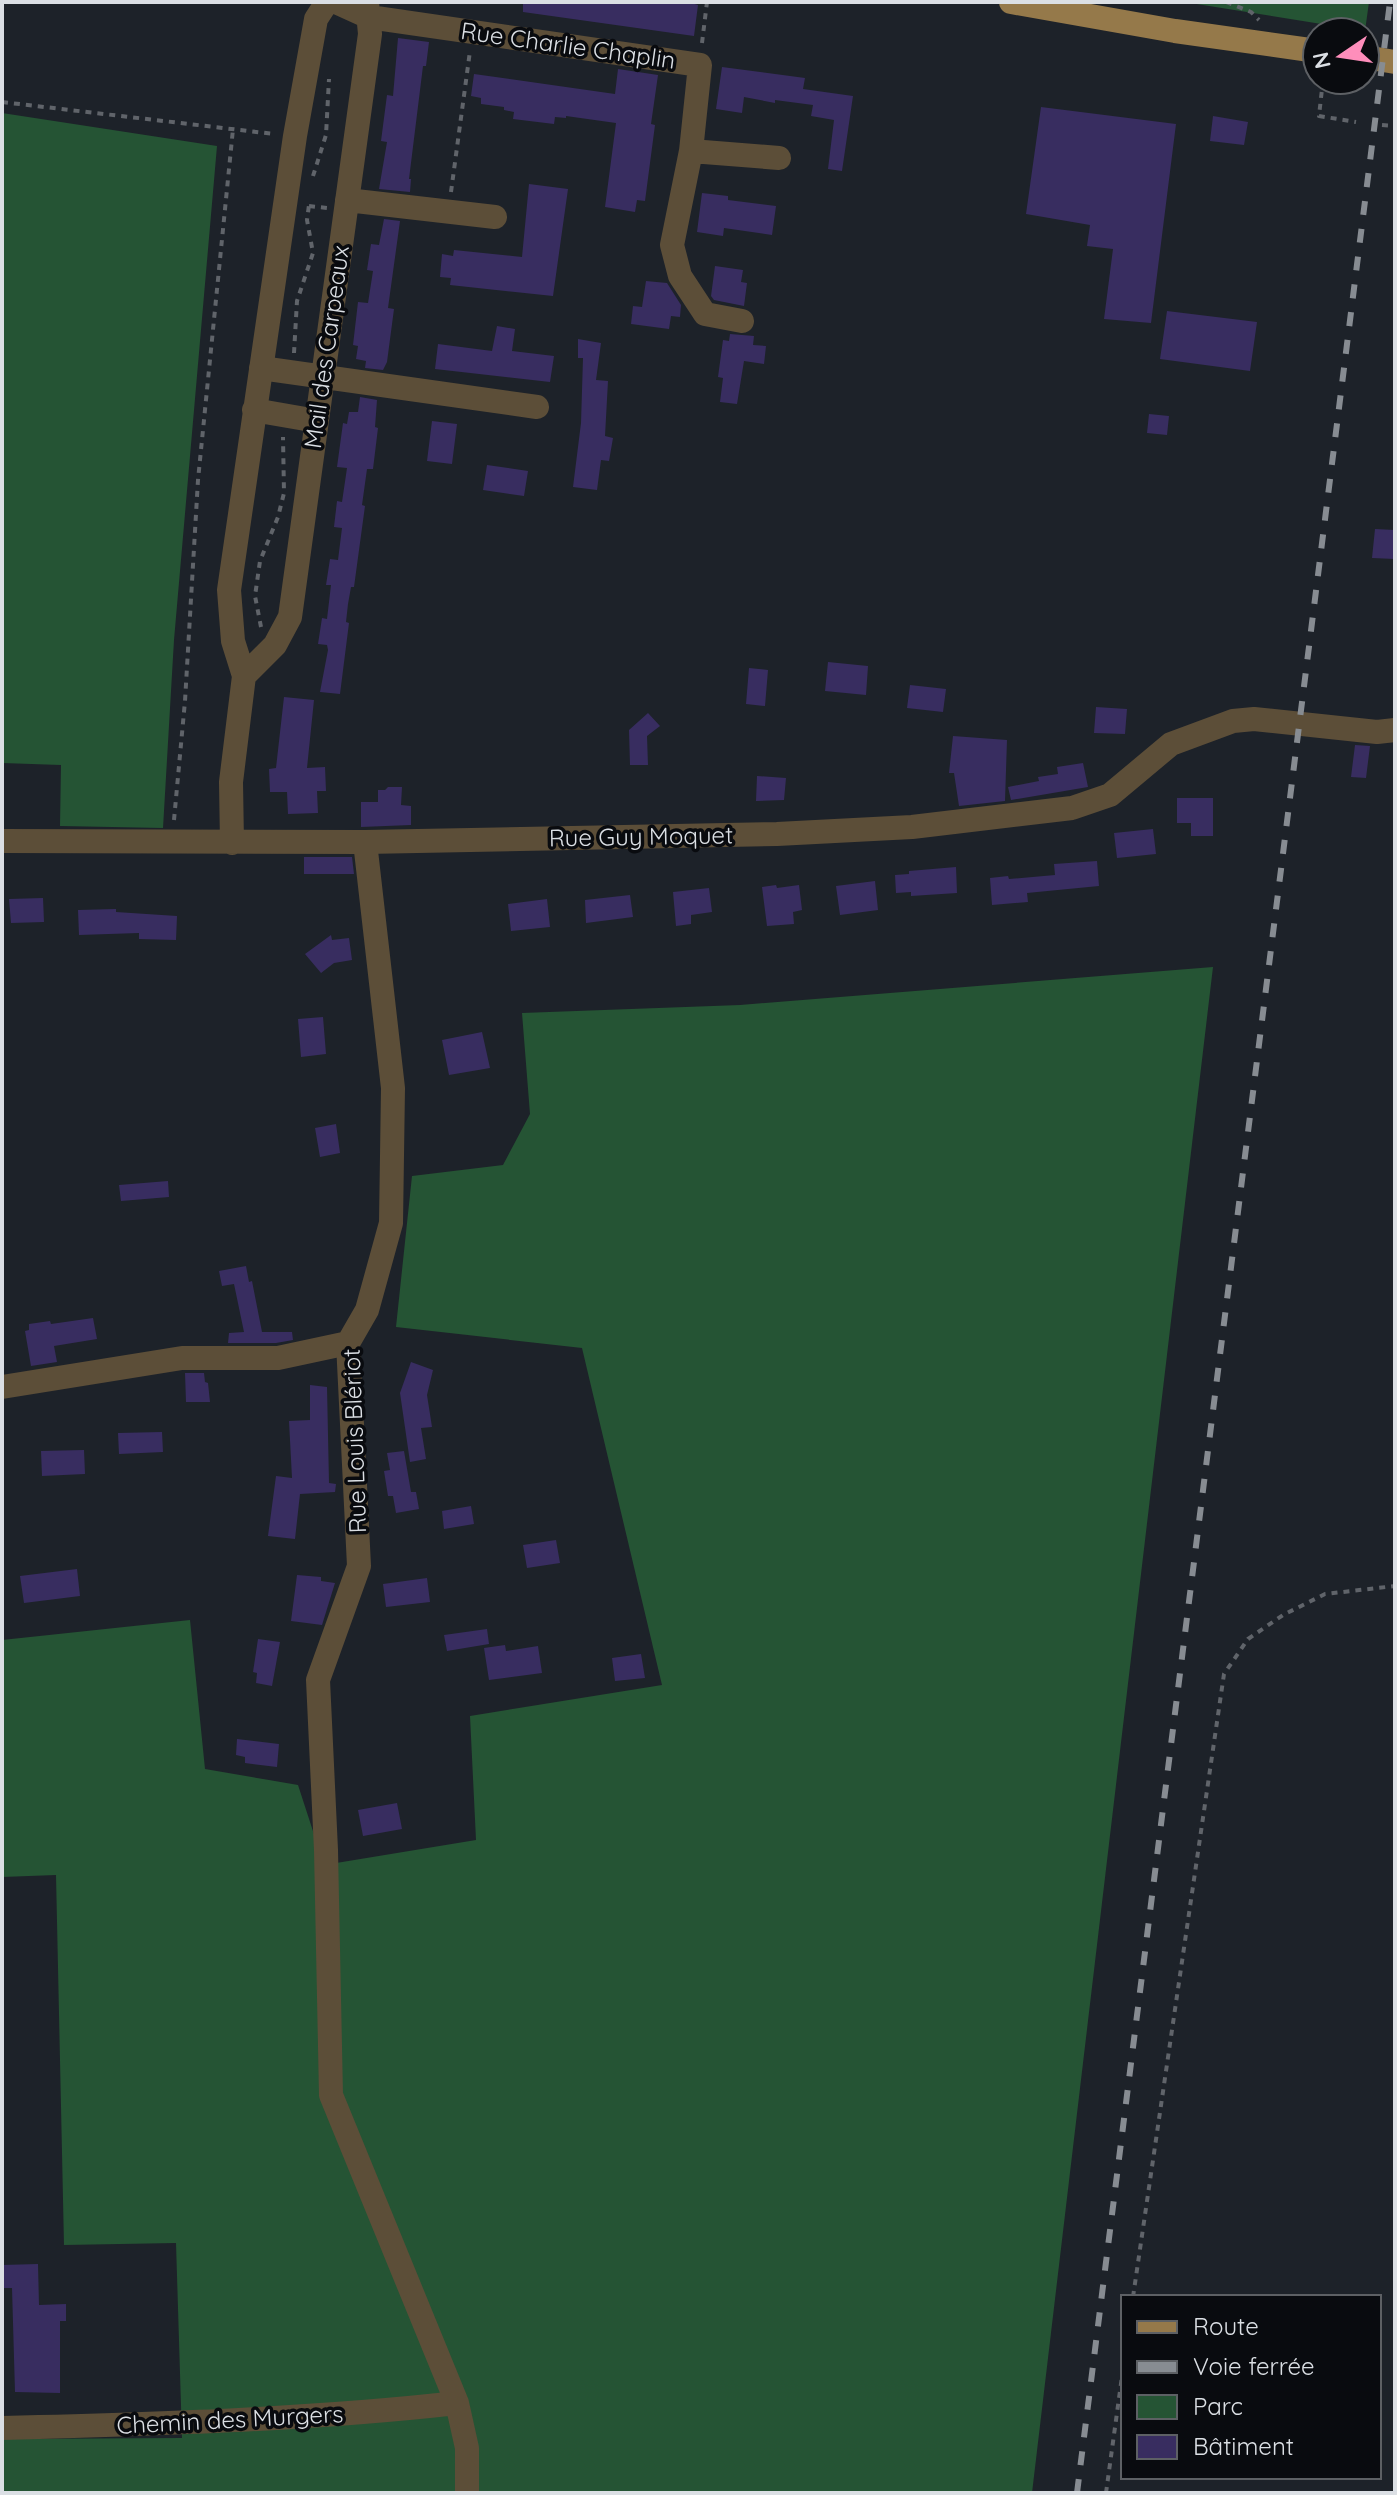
<svg xmlns="http://www.w3.org/2000/svg" width="1397" height="2495" viewBox="0 0 1397 2495" font-family="Quicksand,sans-serif">
<style>
.green{fill:#255434}
.building{fill:#382d60}
.lines{fill:none;stroke-linecap:round;stroke-linejoin:round}
.path{stroke:#60646a;stroke-width:4;stroke-dasharray:6 6;stroke-linecap:butt}
.minor{stroke:#5c4e38;stroke-width:24}
.major{stroke:#95794a;stroke-width:24}
.rail{stroke:#878c92;stroke-width:6;stroke-dasharray:14 14;stroke-linecap:butt}
.labels{text-anchor:middle;stroke-width:7;stroke-linejoin:round;paint-order:stroke}
.street-label{font-size:24px;fill:#dbdfe4;stroke:#090b0f}
</style>
<rect width="100%" height="100%" fill="#1d2229"/>
<path class="green" d="M1184,2h185l-4,29z
M2,113l215,33 -43,494 -11,188 -103,-2 1,-61 -59,-2z
M1213,967l-181,1526h-1030v-54l180,-1 -6,-195 -112,2 -8,-370 -54,2v-237l188,-20 15,149 93,16 26,80 152,-25 -6,-124 192,-31 -80,-337 -186,-21 16,-151 91,-11 27,-51 -8,-101 218,-8z"/>
<path class="building" d="M523,2h165l10,3 -4,31 -171,-24z
M398,38l31,4 -3,24h-3l-14,113h2l-1,13 -31,-3 8,-47 -6,-1 6,-46 6,1z
M722,67l83,11 -2,11 50,7 -11,75 -14,-2 6,-49 -23,-4 2,-11 -38,-5v3l-31,-6 -2,16 -26,-4z
M618,69l40,6 -7,49 4,1 -10,76 -8,-1 -2,12 -30,-5 11,-84 -50,-7v2l-11,-1 -1,7 -41,-5 1,-7 -10,-2v-3l-23,-3v-6l-10,-2 3,-22 141,20z
M1041,107l135,17 -25,199 -47,-4 9,-70 -26,-3 3,-21 -64,-11z
M1213,116l35,6 -4,23 -34,-4z
M529,184l39,5 -15,107 -103,-11 1,-7 -11,-1 2,-23 11,2 1,-6 68,7z
M702,193l26,3v4l48,6 -4,29 -48,-7 -1,8 -26,-4z
M384,219l16,2 -12,87 6,1 -7,53 -4,8 -18,-2 1,-7 -10,-2 2,-13 -5,-1 5,-43 10,1 5,-32 -6,-1 4,-26 8,1z
M715,266l28,4 -2,12 6,1 -3,23 -30,-6 -3,-4z
M646,281l21,2 14,22 -1,12 -9,-1 -2,13 -38,-5 2,-18 9,1z
M1167,311l90,11 -7,49 -90,-12z
M497,326l18,3 -3,22 42,5 -4,26 -115,-13 3,-25 54,7z
M730,334l24,2 -1,9 13,1 -2,18 -20,-3 -7,43 -17,-2 3,-24 -5,-1 5,-37 6,1z
M578,339l23,4 -5,37 12,1 -3,55 8,2 -4,23 -8,-1 -4,30 -24,-3 8,-64 2,-65h-5z
M360,397l17,3 -2,27 3,1 -5,41h-6l-5,36 3,1 -11,81h-3l-3,17 -2,18 3,1 -9,71 -20,-2 8,-42 -1,-5 -9,-1 4,-26 5,1 4,-34h-5l4,-26 8,1 4,-32 -8,-1 3,-26 5,1 5,-34 -10,-1 6,-44 4,1 2,-12h9z
M1149,414l20,2 -2,19 -20,-2z
M432,421l25,3 -5,40 -25,-3z
M487,465l41,6 -4,25 -41,-6z
M1375,529l20,1v29l-23,-1z
M828,662l40,4 -2,29 -41,-4z
M749,668l19,2 -3,36 -19,-2z
M910,685l36,4 -3,23 -36,-4z
M284,697l30,3 -7,68 18,-1 1,24h-9l1,22 -30,1 -1,-22h-17l-1,-23 7,-1z
M1096,707l31,2 -2,25 -31,-1z
M648,713l12,13 -13,10 1,29h-18l-1,-35z
M953,736l54,4 -2,61 -46,5 -5,-33h-5z
M1355,745l15,1 -4,32 -15,-1z
M1083,763l5,24 -77,13 -3,-13 31,-6 -1,-4 20,-3 -1,-7z
M757,776l29,2 -2,22 -28,1z
M388,787h14l-1,18 10,1v19l-50,2v-25h17v-12h7z
M1177,798h36v38h-22v-13h-14z
M1153,829l3,25 -39,4 -3,-25z
M304,857h48l2,17h-50z
M1097,861l2,25 -72,7 1,9 -36,3 -2,-27 18,-2 1,3 46,-4 -1,-11z
M956,867l1,26 -46,3v-4l-15,1 -1,-18 14,-1v-3z
M875,881l3,29 -38,5 -4,-29z
M776,885l1,3 22,-3 3,25 -9,2 1,12 -27,2 -5,-39z
M709,888l3,24 -21,3v9l-15,2 -3,-34z
M630,895l3,22 -47,6 -1,-23z
M43,898l1,24 -33,1 -2,-24z
M547,899l3,28 -39,4 -3,-27z
M116,909v3l61,4 -1,24 -37,-1v-6l-60,2 -1,-25z
M331,935l1,5 17,-2 3,22 -18,3 -13,10 -16,-19z
M323,1017l3,37 -25,3 -3,-38z
M482,1032l8,36 -41,7 -7,-35z
M336,1124l4,29 -20,4 -5,-29z
M168,1181l1,16 -48,4 -2,-16z
M246,1266l3,16 3,-1 10,51h30l1,8 -17,3h-48l1,-10 15,-1 -10,-48 -12,2 -3,-15z
M93,1318l4,21 -43,7 3,16 -26,4 -6,-35 4,-1v-6l21,-3 1,3z
M411,1362l22,8 -6,25 5,32 -11,1 5,31 -16,3 -10,-69z
M185,1373h19l1,9 3,1 2,19h-24z
M310,1385l17,2 2,96 7,1 -1,8 -35,2 -5,45 -27,-3 8,-60 16,2 -3,-57 21,-1z
M162,1432l1,20 -44,2 -1,-21z
M84,1450l1,24 -43,2 -1,-25z
M404,1451l7,41h5l3,17 -23,4 -3,-17h-5l-4,-25 6,-1 -3,-17z
M471,1506l3,18 -30,5 -2,-18z
M556,1540l4,23 -33,5 -4,-23z
M77,1569l3,27 -56,7 -4,-27z
M297,1575l24,2v4l14,2 -13,42 -31,-4z
M427,1578l3,24 -44,5 -3,-23z
M487,1629l2,15 -42,7 -3,-16z
M258,1639l22,3 -8,44 -16,-3 1,-10 -4,-1z
M505,1645l1,6 32,-5 4,27 -53,7 -5,-32z
M641,1654l4,24 -30,3 -3,-23z
M237,1739l42,5 -2,23 -32,-4v-6l-9,-2z
M397,1803l5,26 -39,7 -5,-26z
M38,2264l1,41 27,-1v17h-6v72l-45,-1 -3,-104h-10v-23z"/>
<g class="lines">
<path class="path" d="M1226,2l25,10 8,8
M702,43l5,-41
M1323,80l-4,36 37,6
M2,102l272,32
M1382,125l13,1
M313,176l13,-41 3,-56
M451,192l19,-141
M309,206l18,2
M294,353l3,-52 16,-48 -6,-33 2,-15
M261,627l-6,-31 5,-35 18,-44 6,-24 -1,-56
M174,820l11,-119 13,-221 35,-351
M1133,2297l91,-623 24,-35 35,-24 42,-21 70,-8
M1106,2493l17,-124"/>
<path class="minor" d="M327,2l-11,17 -21,117 -66,454 4,51 11,35 31,-31 15,-28 80,-583 -3,-32
M336,2l33,15 331,48 -9,86 -19,94 8,31 25,38 37,7
M691,151l88,7
M347,200l148,17
M261,368l276,39
M254,410l63,11
M2,841l363,1 412,-8 135,-7 160,-19 38,-13 61,-51 62,-23 21,-2 123,13 18,-2
M365,842l28,246 -2,135 -24,87 -19,33 11,223 -41,114 8,170 5,245 126,308 10,45v45
M232,843l-1,-61 13,-106
M2,1387l180,-29h96l70,-15
M2,2428c152,-4 304,-8 455,-25"/>
<path class="major" d="M1011,2l164,29 142,20
M1365,57l30,5"/>
<path class="rail" d="M1077,2493l313,-2491"/>
</g>
<g class="labels">
<g class="street-label">
<text transform="translate(568 46) rotate(8)" y="8">Rue Charlie Chaplin</text>
<text transform="translate(327 347) rotate(-82)" y="8">Mail des Carpeaux</text>
<text transform="translate(641 837) rotate(-1)" y="8">Rue Guy Moquet</text>
<text transform="translate(355 1441) rotate(-92)" y="8">Rue Louis Blériot</text>
<text transform="translate(230 2420) rotate(-3)" y="8">Chemin des Murgers</text>
</g>
</g>
<rect width="1397" height="2495" fill="none" stroke="#dbdfe4" stroke-width="8"/>
<rect x="1121" y="2295" width="260" height="184" fill="#090b0f" stroke="#5d6064" stroke-width="2"/>
<rect x="1137" y="2321" width="40" height="12" fill="#95794a" stroke="#5d6064" stroke-width="2"/>
<text x="1193" y="2335" font-size="24" fill="#dbdfe4">Route</text>
<rect x="1137" y="2361" width="40" height="12" fill="#878c92" stroke="#5d6064" stroke-width="2"/>
<text x="1193" y="2375" font-size="24" fill="#dbdfe4">Voie ferrée</text>
<rect x="1137" y="2395" width="40" height="24" fill="#255434" stroke="#5d6064" stroke-width="2"/>
<text x="1193" y="2415" font-size="24" fill="#dbdfe4">Parc</text>
<rect x="1137" y="2435" width="40" height="24" fill="#382d60" stroke="#5d6064" stroke-width="2"/>
<text x="1193" y="2455" font-size="24" fill="#dbdfe4">Bâtiment</text>
<g transform="translate(1341 56) rotate(257)"><circle r="38" fill="#090b0f" stroke="#5d6064" stroke-width="2"/>
<path d="M0-6L14 30L0 20L-14 30Z" fill="#fe8ebb"/>
<text y="-12" font-size="22" font-weight="bold" text-anchor="middle" fill="#dbdfe4">N</text>
</g>
</svg>
